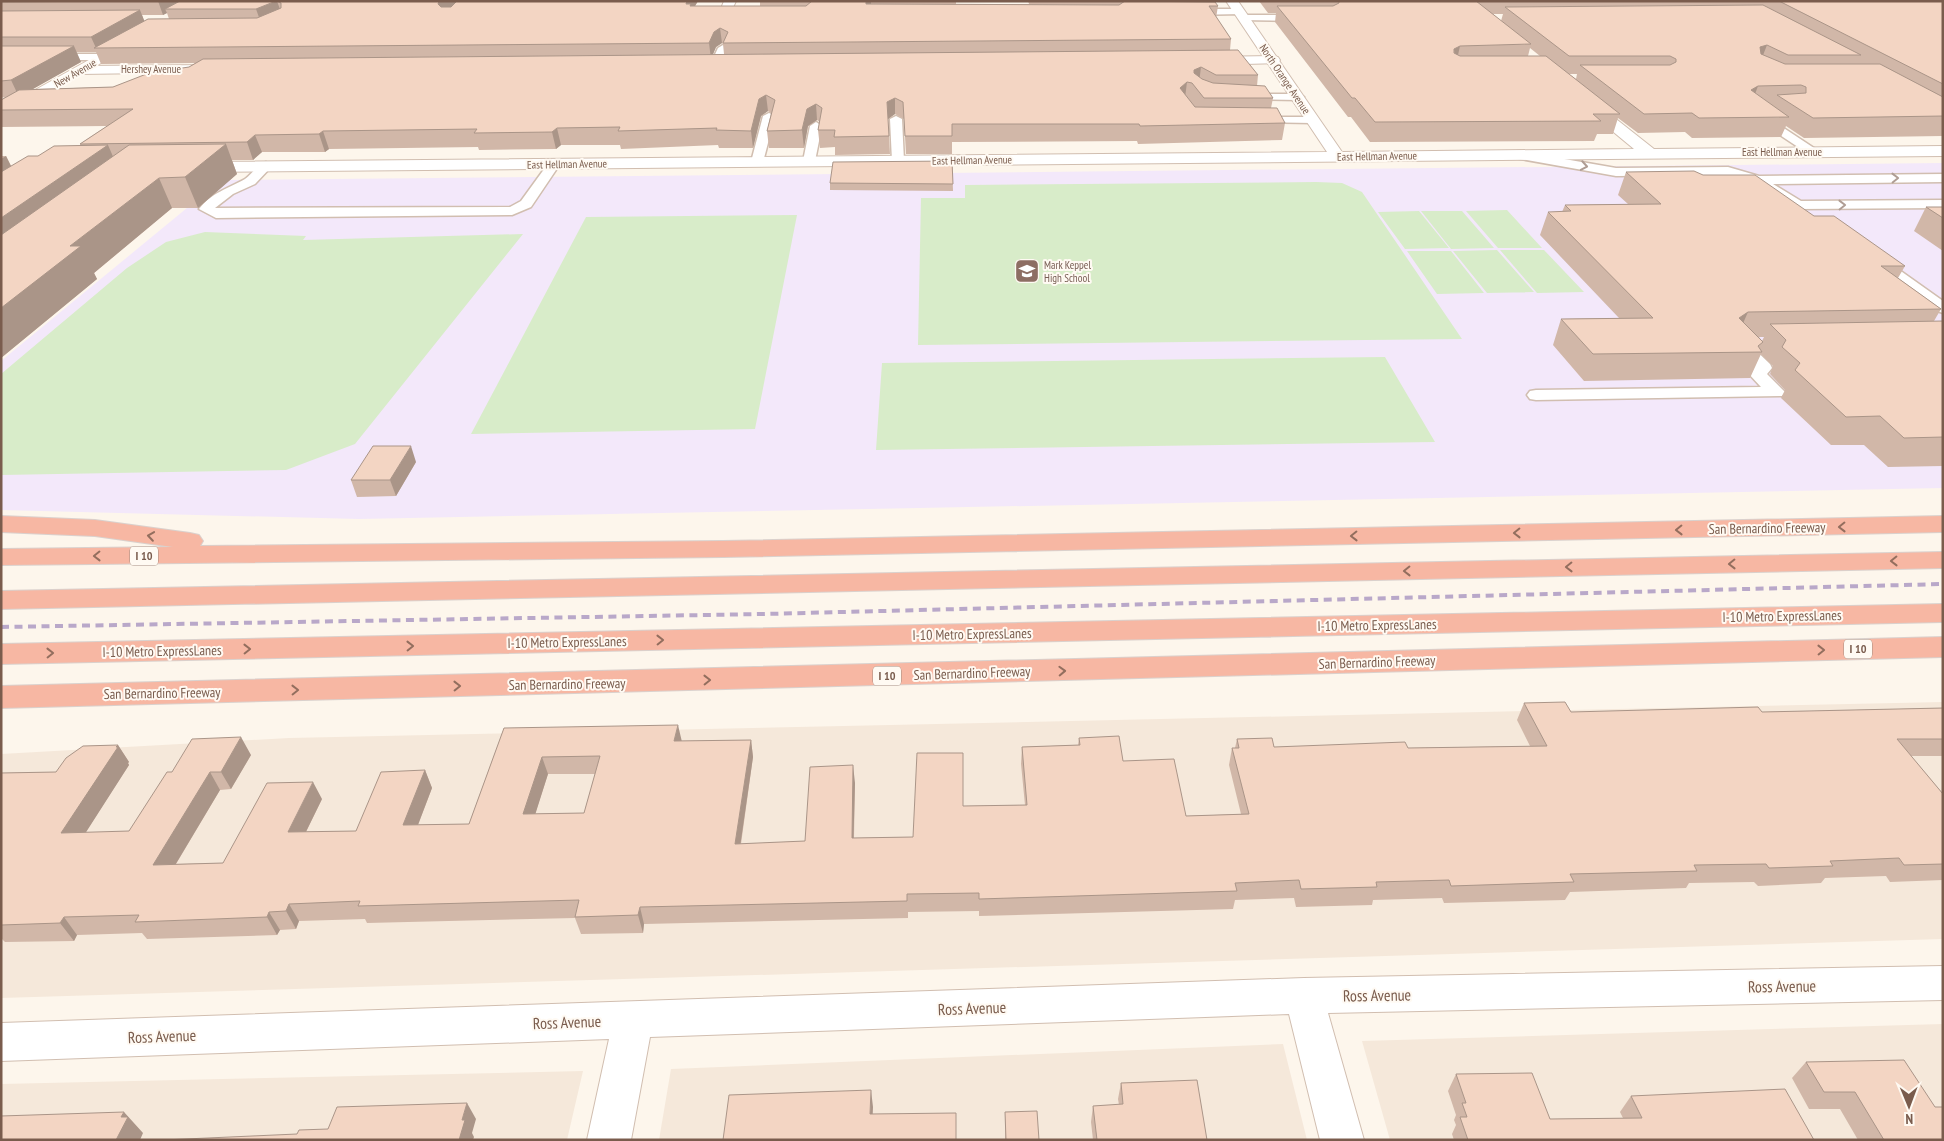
<svg xmlns="http://www.w3.org/2000/svg" width="1944" height="1141" viewBox="0 0 1944 1141" font-family="'PT Sans Narrow',sans-serif">
<style>
.residential{fill:#f5e8da}
.education{fill:#f3e8fa}
.green{fill:#d8ecc9}
.lines{fill:none;stroke-linecap:round;stroke-linejoin:round}
.service-casing{stroke:#d1beb0;stroke-width:3}
.minor-casing{stroke:#d1beb0;stroke-width:2}
.tertiary-casing{stroke:#d1beb0;stroke-width:2}
.secondary-casing{stroke:#d6c0b0;stroke-width:2}
.motorway-casing{stroke:#dad1cd;stroke-width:2}
.service{fill:#fff;fill-rule:evenodd}
.minor{fill:#fff;fill-rule:evenodd}
.tertiary{fill:#fff;fill-rule:evenodd}
.secondary{fill:#fff;fill-rule:evenodd}
.motorway{fill:#f7b7a3;fill-rule:evenodd}
.rail{stroke:#b9a8c9;stroke-width:4;stroke-dasharray:8 5.5;stroke-linecap:butt}
.wall{fill:#d1b7a8;fill-rule:evenodd}
.shaded-wall{fill:#aa9588}
.building{fill:#f3d5c3;stroke:#aa9588;fill-rule:evenodd}
.oneway{stroke:#af9d94}
.oneway2{stroke:#936e5e}
.labels{text-anchor:middle;stroke-width:4;stroke-linejoin:round;paint-order:stroke}
.far-street-label{font-size:11px;fill:#7a5c4d;stroke:#fffaf3}
.far-education-label{font-size:11px;fill:#785e54;stroke:#fffaf3;text-anchor:start}
.shield{fill:#fffaf3;stroke:#a28b7f;stroke-width:1}
.shield-label{font-size:12px;font-weight:bold;fill:#7a5c4d}
.street-label{font-size:14px;fill:#7a5c4d;stroke:#fffaf3}
.near-street-label{font-size:16px;fill:#7a5c4d;stroke:#fffaf3}
</style>
<rect width="100%" height="100%" fill="#fdf6ec"/>
<path class="residential" d="M1943,702v237l-1942,59v-244l288,-16z
M1943,1024v116h-553l-28,-99z
M1283,1044l24,96h-648l12,-71z
M583,1071l-16,69h-566v-56z"/>
<path class="education" d="M1943,163v325l-1584,31 -358,-9v-149l220,-181z"/>
<path class="green" d="M1316,182l26,1 20,9 100,147 -544,6 3,-147h44v-13z
M1507,210l35,38h-44l-32,-37z
M1419,211l30,37 -44,1 -27,-37z
M1421,211h41l32,37 -43,1z
M797,215l-42,214 -284,5 115,-217z
M205,232l101,4 -3,4 220,-6 -168,210 -69,26 -285,5v-101l126,-106 39,-26z
M1497,250l37,42 -47,1 -34,-42z
M1500,250h44l40,42 -47,1z
M1407,251h44l33,42 -47,1z
M1385,357l50,85 -559,8 6,-87z"/>
<g class="lines">
<defs>
<path id="service" d="M1239,9l5,3 -2,2 -52,1 -5,-3 5,-3z
M1244,15h60l5,3 -5,3 -63,-1 -2,-2z
M723,45l5,3 -8,17 -5,3 -4,-1 -1,-2 8,-17z
M1,54h102l5,3 -5,3h-102z
M1244,94h54l6,3 -6,3 -58,-1 -2,-2z
M769,113l6,3 -12,46 -2,3h-8l-2,-3 12,-46z
M1760,114l4,1 56,37 -6,4 -4,-1 -54,-36v-4z
M896,116l6,3 2,42 -6,4 -6,-4 -2,-42z
M1255,117h57l6,3 -6,3 -61,-1 -2,-2z
M816,122l6,4 -7,35 -6,4 -6,-4 7,-35z
M1519,151l97,17 112,-1 31,9 184,-2v8l-170,2 28,17 142,-1v8l-145,1 -45,-26 -26,-8 -111,1 -101,-18 -2,-3 2,-3z
M554,160l6,4 -29,43 -19,8 -296,3 -17,-9c12,-16 30,-21 46,-30 7,-5 12,-14 21,-17l6,4 -17,18 -22,10 -18,14 295,-1 11,-6 29,-40z
M1876,256l5,1 62,44v12l-6,-2 -66,-48 -2,-3z
M1740,339l6,2 24,23 2,4 -5,6 18,18 -3,4 -246,4 -6,-1 -3,-4 3,-4 6,-1 225,-3 -13,-14 6,-6 -22,-23z"/>
<path id="minor" d="M724,1h12l-6,13h-8l-2,-3z
M1273,56l5,1 2,3 -2,3 -69,2 -7,-4 7,-4z
M214,65l5,1 2,3 -2,3 -139,2 -7,-4 7,-4z
M1943,966v34l-615,13 36,127h-44l-31,-126 -639,23 -19,103h-44l22,-101 -608,22v-38l1303,-45z"/>
<path id="tertiary" d="M1226,1h12l104,151 292,-3 -52,-43 -2,-3 2,-3h10l62,49 289,-3v10l-1745,16 -8,-5 8,-5 1129,-10z"/>
<path id="secondary" d="M130,37l6,4 -1,3 -134,75v-10z"/>
<path id="motorway" d="M1,516l94,4 95,13 9,2 4,6 -3,5 523,-5 1220,-25v16l-1220,25 -722,8v-16l172,-2 -78,-11 -94,-4z
M1943,552v16l-1942,41v-18z
M1943,604v18l-1942,42v-20z
M1943,637v20l-1942,51v-22z"/>
</defs>
<use href="#service" class="service-casing"/>
<use href="#minor" class="minor-casing"/>
<use href="#tertiary" class="tertiary-casing"/>
<use href="#secondary" class="secondary-casing"/>
<use href="#motorway" class="motorway-casing"/>
<use href="#service" class="service"/>
<use href="#minor" class="minor"/>
<use href="#tertiary" class="tertiary"/>
<use href="#secondary" class="secondary"/>
<use href="#motorway" class="motorway"/>
<path class="rail" d="M1,627l763,-13 1179,-30"/>
</g>
<path class="wall" d="M1,1h697l-3,5h65v-5h196v3h73l-1,-3h180v1l10,4 -2,12 15,21 -1,11 28,25 -1,11 16,12 -2,10 14,15 -3,17 -144,4 -1,-3 -185,1v12h-46l-2,-35 -9,-5 -7,5 2,35 -55,1v-8l-15,1 -2,-18 2,-8 -3,-2 -9,6 -4,22h-35l-2,-17 4,-18 -3,-2 -7,5 -8,32h-34l-1,-3 -97,4 -1,-4h-59l-5,4 -77,1 -1,-3 -149,2 -4,3h-63l-9,8h-21l5,14 -39,34h-26l-78,65 3,6 -96,79v-202h5l5,10 27,-10 43,-10 -1,-2 27,-18 -106,1v-27l4,-3 -4,1zM167,13l2,6 -25,2 -2,-6h21zM722,43l1,1 1,10h-11l3,-7zM76,52h20l5,12 94,-1 -6,4 -76,20 -81,2 49,-27z
M1259,1h684v135l-139,2 -18,-12 -5,11 -89,1 -7,-6 -47,1 -20,-15 -5,16h-16l-3,7 -224,1 -19,-25h-3l-73,-95 1,-9h-8zM1493,14h10l-2,7zM1530,48l10,8h-12zM1569,74h8l-1,5z
M952,161l1,30 -123,-1v-7z
M1626,172l77,3 111,41 91,50 -7,12 43,31 -7,12h9v145l-55,1 -24,-22h-33l-50,-47 4,-8 -15,-16 3,-8 -12,-12 -11,24 -166,3 -31,-36 8,-26 58,-1 -79,-83 8,-23h14l3,-7 63,-1 -10,-9zM1759,337h5l-2,4z
M1926,207h17v44l-29,-20z
M416,462l-20,34 -39,1 -6,-17z
M1524,703l47,9h191l181,-4v48h-32l32,38v86l-53,2 -4,-6 -61,2 -4,5 -63,3 -4,-4 -65,1 -3,5 -116,4 -5,8 -121,3 -2,-5 -69,2 -1,5 -76,2 -2,-9 -59,2 -2,9 -254,7v-5l-71,1v6l-264,6 -1,9 -62,1 -6,-16 -208,5 -2,-4 -66,2 -3,8 -16,1 -3,5 -130,4 -5,-6 -65,2 -3,6 -69,1 -3,-3h-1v-166l55,-1 62,-27 11,17 -1,1 1,2 -44,68 44,-2 43,-59 79,-17 -20,34 -11,1 -44,74 47,-1 99,-64 -16,33 50,-1 69,-61 7,18 -14,37 51,-1 35,-96 177,13 70,-1 2,17 -12,87 64,-3 50,-58 -1,55 59,-1 50,-31 62,-1 -4,-41 1,-17 56,-2 1,-7 44,23 63,55 55,-2 -12,-49 3,-17h3l2,-9 37,8 134,1 122,-2 -13,-26zM548,774h47l-11,39 -49,1z
M1806,1062l137,78h-85l-18,-31h-31l-17,-31z
M1456,1074l94,45 73,-1 -3,-6 11,-16 183,44h-360l-2,-6 4,-9 -2,-5 2,-5 -8,-24z
M1121,1083l86,57h16h-130l-2,-18 2,-16 26,-1 -1,-6z
M1005,1112l34,28h-34z"/>
<path class="shaded-wall" d="M158,1h30l-23,8 2,4 -4,2z
M277,1l5,14 -21,8 -5,-14z
M439,1h18l-13,12 -6,-9z
M687,1h11l-6,10 -6,-7z
M866,1h5v9l-5,2z
M140,10l6,15 -50,23 -5,-11z
M720,28l2,15 -6,4 -5,12 -2,-16 5,-11z
M1767,45l-7,18v-16z
M74,46l7,16 -62,35 -8,-17z
M1460,46l-4,18 -2,-15z
M1201,67l-2,16 -5,2v-15z
M1187,82l-2,16 -5,-10z
M1758,86l-7,19v-15z
M766,95l2,16 -7,5 -8,32 -2,-17 8,-32z
M895,98v16l-7,5 -1,-17z
M816,104l1,16 -9,6 -4,22 -2,-18 5,-21z
M557,128l4,17 -5,4 -4,-17z
M323,131l6,18 -4,3 -6,-18z
M255,135l7,17 -9,8 -6,-18z
M226,144l11,30 -39,34 -13,-31z
M108,145l13,30 -120,87v-44z
M6,156l15,30 -20,13v-40z
M159,178l13,30 -78,65 3,6 -96,79v-50l69,-62z
M1748,312l-11,25 2,-19z
M411,446l5,16 -20,34 -6,-16z
M678,725l4,17 -8,-1z
M241,737l10,18 -20,34 -10,-17z
M751,740l2,17 -15,104 -3,-17z
M118,745l11,17 -1,1 1,2 -55,86 -13,-18z
M542,757l6,17 -18,57 -7,-17z
M853,765l2,18 -2,73 -1,-18z
M425,770l7,18 -21,55 -8,-18z
M210,772l10,18 -55,92 -12,-17z
M313,782l9,17 -25,51 -9,-18z
M289,904l10,17 -3,8 -10,-18z
M640,907l4,17 -1,9 -5,-18z
M269,912l11,18 -3,5 -10,-18z
M64,917l13,18 -3,6 -14,-18z
M871,1090l2,17 -1,24 -2,-17z
M467,1103l9,16 -4,14 2,4 -1,3h-14l3,-20z
M124,1112l19,21 -3,7h-24l5,-23z"/>
<path class="building" d="M1,1h118l-118,1z
M180,1h96l-20,8h-91z
M277,1h162l-1,3 3,3h10l6,-6h230l-1,3h5l-1,2h116l6,-5h54v3l253,1 6,-4 90,1 3,4h-9l22,33 -508,4 5,-11 -8,-4 -6,4 -5,11 -615,5 54,-29 109,-1 24,-10v-5z
M1339,1h137l55,43 -71,2 -6,3v4l6,3h86l74,58h-27l8,7 -226,1 -20,-24h-3l-75,-92h56l6,-3z
M1779,1h164v83z
M1763,5l98,50h-73l-21,-10 -7,2 1,7 24,10h95l63,33v19l-130,2 -36,-23 29,-2v-6l-5,-2 -43,1 -7,4 38,27 -90,1 -7,-5 -48,1 -64,-49h90l6,-3v-3l-6,-3h-101l-64,-49z
M140,10l-49,27h-90v-26z
M1,46h73l-63,34 -10,1z
M1238,50l20,25h-42l-15,-8 -7,3v3l8,6 11,4 52,3 8,12h-69l-12,-15 -5,-1 -7,6 15,19 82,1 8,15 -145,3 -1,-2h-187v12h-47l-2,-34 -8,-4 -8,4 2,34 -55,1 1,-7h-17l4,-22 -6,-4 -9,5 -5,21 -35,1 8,-31 -9,-5 -7,4 -8,32 -35,-1 1,-2 -99,3 2,-4 -63,1 -5,4 -78,1 3,-4 -154,2 -4,3 -64,1 -8,7 -167,2 53,-35 -132,1v-10l18,-10 94,-3 36,-14 40,-6 14,-8z
M226,144l-41,33 -26,1 -89,68h11l-80,62v-73l128,-90z
M108,145l-107,73v-46l27,-16h10l16,-10z
M952,161l1,23 -123,-1 3,-21z
M1694,171l9,4h52l59,41h20l71,50h-24l60,43 -193,3 -9,6 24,24 -5,4 4,6 -169,2 -32,-35 92,-1 -105,-106 23,-1 -6,-6 96,-1 -35,-32z
M1926,207h17v11z
M1943,321v116l-39,1 -24,-22 -34,1 -51,-47 5,-7 -18,-16 4,-7 -16,-16z
M373,446h38l-21,34h-39z
M1565,702l6,10 187,-5 4,5 181,-4v31h-46l46,55v70l-39,1 -5,-7 -69,3 3,5 -64,2 -3,-4 -72,1 3,6 -127,3 4,8 -123,4 -2,-6 -73,2 1,5 -76,2 -2,-9 -64,3 2,8 -258,8v-6l-72,1v7l-267,6 -2,8 -63,2 4,-17 -221,6 2,-5 -71,3 -3,7 -17,1 -2,5 -132,5 4,-7 -75,2 -4,6 -59,2v-152l55,-1 10,-14 17,-12 35,-1 -2,2h2l-57,86 68,-2 38,-59h5l20,-33 49,-2 -20,35h-11l-57,93 70,-2 44,-80 46,-1 -25,50 68,-1 25,-59 44,-2 -22,55 66,-1 35,-96 174,-3 -4,16 77,-1 -16,104 70,-3 5,-74 43,-2 -1,73 61,-1 4,-84h46v53l64,-1 -5,-58 58,-2 -1,-7 40,-2 4,25 51,-2 12,57 63,-2 -17,-66h7l-2,-9 35,-1 2,9 131,-5 3,6 139,-2 -23,-43zM600,756l-16,57 -61,1 19,-57z
M1904,1060l31,47h8v33h-59l-29,-48h-31l-18,-30z
M1532,1073l18,46 92,-1 -11,-22 154,-7 29,51h-346l-8,-23h7l-5,-14h4l-10,-29z
M1197,1080l10,60h16h-126l-4,-34 30,-2 -2,-21z
M871,1090l-1,24 86,-1v27h-233l6,-45z
M467,1103l-5,17h3l-6,20h-296l134,-6 2,-4 29,-1 9,-22z
M1037,1111l2,29h-33l-1,-28z
M124,1112l-3,5h7l-12,23h-115v-24z"/>
<defs><path id="oneway-chevron" d="M-2-3.5L2.5 0L-2 3.5" fill="none" stroke-width="1.6" stroke-linecap="round" stroke-linejoin="round" transform="scale(1.25)"/></defs>
<g class="oneway">
<use href="#oneway-chevron" transform="translate(1584 166) rotate(10)"/>
<use href="#oneway-chevron" transform="translate(1895 178) rotate(-1)"/>
<use href="#oneway-chevron" transform="translate(1842 205) rotate(-1)"/>
</g>
<g class="oneway2">
<use href="#oneway-chevron" transform="translate(1842 527) rotate(179)"/>
<use href="#oneway-chevron" transform="translate(1679 530) rotate(179)"/>
<use href="#oneway-chevron" transform="translate(1517 533) rotate(179)"/>
<use href="#oneway-chevron" transform="translate(151 536) rotate(-172)"/>
<use href="#oneway-chevron" transform="translate(1354 536) rotate(179)"/>
<use href="#oneway-chevron" transform="translate(97 556) rotate(179)"/>
<use href="#oneway-chevron" transform="translate(1894 561) rotate(179)"/>
<use href="#oneway-chevron" transform="translate(1732 564) rotate(179)"/>
<use href="#oneway-chevron" transform="translate(1569 567) rotate(179)"/>
<use href="#oneway-chevron" transform="translate(1407 571) rotate(179)"/>
<use href="#oneway-chevron" transform="translate(660 640) rotate(-1)"/>
<use href="#oneway-chevron" transform="translate(410 646) rotate(-1)"/>
<use href="#oneway-chevron" transform="translate(247 649) rotate(-1)"/>
<use href="#oneway-chevron" transform="translate(1821 650) rotate(-1)"/>
<use href="#oneway-chevron" transform="translate(50 653) rotate(-1)"/>
<use href="#oneway-chevron" transform="translate(1062 671) rotate(-2)"/>
<use href="#oneway-chevron" transform="translate(707 680) rotate(-1)"/>
<use href="#oneway-chevron" transform="translate(457 686) rotate(-1)"/>
<use href="#oneway-chevron" transform="translate(295 690) rotate(-1)"/>
</g>
<defs>
<symbol id="school-square" viewBox="-11 -11 22 22"><rect x="-9" y="-9" width="18" height="18" rx="4" fill="#8d6e63" stroke="#fffaf3"/><path d="M0-5L7-2L0 1L-7-2ZM-4 1L0 2.5L4 1V4Q0 6-4 4Z" fill="#fff"/></symbol>
</defs>
<g fill-rule="evenodd">
<use href="#school-square" x="1013" y="257" width="28" height="28"/>
</g>
<g class="labels">
<g class="far-street-label">
<text x="151" y="73">Hershey Avenue</text>
<text transform="translate(75 73) rotate(-30)" y="4">New Avenue</text>
<text transform="translate(1285 79) rotate(56)" y="4">North Orange Avenue</text>
<text x="1782" y="156">East Hellman Avenue</text>
<text transform="translate(1377 156) rotate(-1)" y="4">East Hellman Avenue</text>
<text transform="translate(972 160) rotate(-1)" y="4">East Hellman Avenue</text>
<text transform="translate(567 164) rotate(-1)" y="4">East Hellman Avenue</text>
</g>
<g class="far-education-label">
<text x="1044" y="269">Mark Keppel<tspan x="1044" dy="13">High School</tspan></text>
</g>
<g class="shield">
<rect x="130" y="546.5" width="28" height="19" rx="4"/>
<rect x="1844" y="639.5" width="28" height="19" rx="4"/>
<rect x="873" y="666.5" width="28" height="19" rx="4"/>
</g>
<g class="shield-label">
<text x="144" y="560">I 10</text>
<text x="1858" y="653">I 10</text>
<text x="887" y="680">I 10</text>
</g>
<g class="street-label">
<text transform="translate(1767 528) rotate(-1)" y="5">San Bernardino Freeway</text>
<text transform="translate(1782 616) rotate(-1)" y="5">I-10 Metro ExpressLanes</text>
<text transform="translate(1377 625) rotate(-1)" y="5">I-10 Metro ExpressLanes</text>
<text transform="translate(972 634) rotate(-1)" y="5">I-10 Metro ExpressLanes</text>
<text transform="translate(567 642) rotate(-1)" y="5">I-10 Metro ExpressLanes</text>
<text transform="translate(162 651) rotate(-1)" y="5">I-10 Metro ExpressLanes</text>
<text transform="translate(1377 662) rotate(-2)" y="5">San Bernardino Freeway</text>
<text transform="translate(972 673) rotate(-2)" y="5">San Bernardino Freeway</text>
<text transform="translate(567 684) rotate(-1)" y="5">San Bernardino Freeway</text>
<text transform="translate(162 693) rotate(-1)" y="5">San Bernardino Freeway</text>
</g>
<g class="near-street-label">
<text transform="translate(1782 986) rotate(-1)" y="6">Ross Avenue</text>
<text transform="translate(1377 995) rotate(-1)" y="6">Ross Avenue</text>
<text transform="translate(972 1008) rotate(-2)" y="6">Ross Avenue</text>
<text transform="translate(567 1022) rotate(-2)" y="6">Ross Avenue</text>
<text transform="translate(162 1036) rotate(-2)" y="6">Ross Avenue</text>
</g>
</g>
<rect width="1944" height="1141" fill="none" stroke="#7a5c4d" stroke-width="5"/>
<g transform="translate(1909 1106) rotate(179)" stroke="#fffaf3" stroke-width="4" paint-order="stroke">
<path d="M0-4L9 19L0 12L-9 19Z" fill="#7a5c4d"/>
<text y="-8" font-size="14" font-weight="bold" text-anchor="middle" fill="#7a5c4d">N</text>
</g>
</svg>
